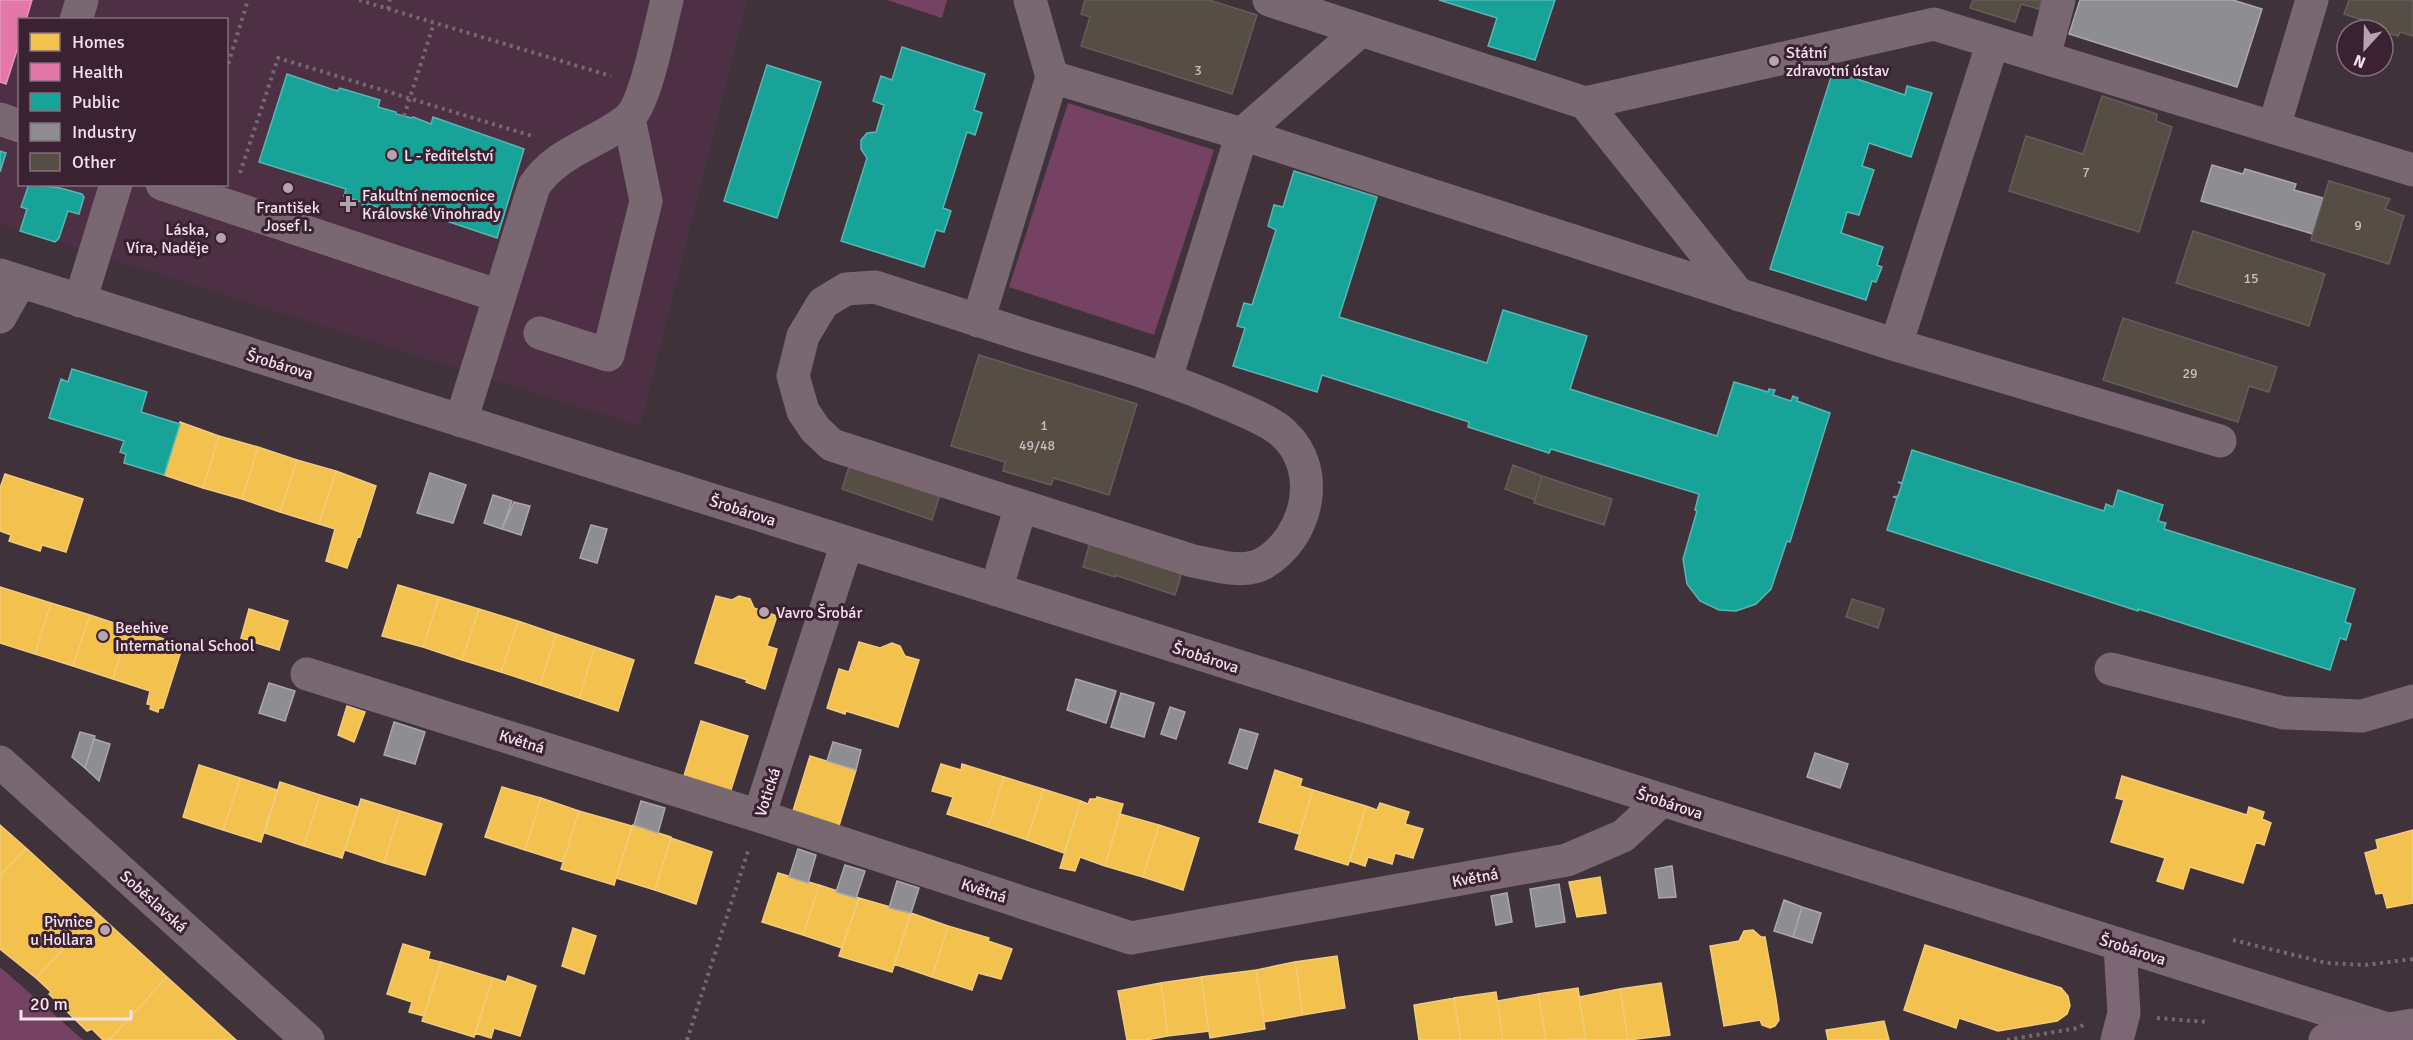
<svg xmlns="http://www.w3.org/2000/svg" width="2413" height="1040" viewBox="0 0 2413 1040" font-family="Signika,sans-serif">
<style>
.built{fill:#4e3044;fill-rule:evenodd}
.green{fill:#754264}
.homes{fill:#f2c14e;stroke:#f3cb7d;stroke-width:1.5}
.health{fill:#e377a8;stroke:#e897bc;stroke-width:1.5}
.public{fill:#17a398;stroke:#59b6b1;stroke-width:1.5}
.industry{fill:#8d8d92;stroke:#aca6ad;stroke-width:1.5}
.building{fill:#564d44;stroke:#645d5b;stroke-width:1.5}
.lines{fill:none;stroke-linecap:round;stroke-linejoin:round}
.path{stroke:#766871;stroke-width:4;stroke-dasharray:3 4.5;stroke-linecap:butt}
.minor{stroke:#796872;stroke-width:33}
.major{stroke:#7c6874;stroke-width:33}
.poi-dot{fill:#b5a4ae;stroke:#3b2232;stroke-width:2}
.labels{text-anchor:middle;stroke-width:6;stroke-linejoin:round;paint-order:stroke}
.number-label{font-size:14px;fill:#ccbdc2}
.poi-label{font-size:16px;fill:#f4e2ec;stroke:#3b2232;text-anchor:start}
.street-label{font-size:16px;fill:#f4e2ec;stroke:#3b2232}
</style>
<rect width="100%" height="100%" fill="#40323b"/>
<path class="built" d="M0,0h747l-107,426 -640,-202zM20,20h206v164h-206z"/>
<path class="green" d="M887,0h60l-5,18z
M1068,103l146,47 -60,185 -145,-48z
M0,967l83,73h-83z"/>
<path class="homes" d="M180,422l39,14 -16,52 -39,-13z
M219,436l39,11 -16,52 -39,-11z
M258,447l39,13 -17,52 -38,-13z
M297,460l39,11 -17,53 -39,-12z
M336,471l40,15 -16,51 -2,-1 -11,32 -21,-7 9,-32 -16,-5z
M5,474l78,25 -17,53 -24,-7 -2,6 -31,-10 2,-6 -11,-4v-43z
M398,585l41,12 -16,50 -41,-11z
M0,587l51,16 -16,51 -35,-11z
M716,596l16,4 7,-4 11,3 4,9 23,8 -10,30 10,3 -12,40 -19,-7 1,-2 -52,-17z
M439,597l40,12 -17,51 -39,-13z
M51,603l39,12 -17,51 -38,-12z
M249,609l39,12 -9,29 -38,-12z
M479,609l39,12 -17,51 -39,-12z
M90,615l39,13 -16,51 -40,-13z
M518,621l38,13 -16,51 -39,-13z
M129,628l54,17 -20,63h-4l-1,4 -8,-3 1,-4 -4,-1 3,-13 -37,-12z
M556,634l39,13 -16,51 -39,-13z
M859,642l21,6 12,-5 8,3 5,10 14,4 -21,67 -52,-16 -1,3 -18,-6 12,-39 10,3z
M595,647l39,13 -16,51 -39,-13z
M347,706l18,6 -11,30 -16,-7z
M701,721l47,15 -18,57 -47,-14z
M810,756l46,14 -18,59 -46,-15z
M941,764l20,6 1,-6 42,13 -16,50 -41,-13 6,-17 -21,-6z
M199,765l41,13 -17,52 -40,-13z
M1275,770l27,9 -2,7 13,4 -14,44 -40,-12z
M2122,776l125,39 2,-8 15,5 -2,7 9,4 -7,22 -8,-3 -13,41 -53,-16 -7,22 -26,-8 8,-23 -54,-16 13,-42 -8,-2z
M1004,777l39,12 -16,51 -39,-13z
M240,778l37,12 -16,52 -38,-12z
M280,782l40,13 -16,51 -39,-13z
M502,787l39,11 -16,52 -40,-13z
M1043,789l38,12 -17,52 -37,-13z
M1313,790l53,16 -18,59 -53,-16z
M320,795l38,12 -16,51 -38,-12z
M1097,797l26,7 -18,62 -25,-9 -5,14 -15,-3 21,-67 7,3 2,-5h6z
M541,798l38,13 -16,51 -38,-12z
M361,799l39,12 -16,52 -39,-13z
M1380,803l29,9 -4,12 18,5 -10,29 -18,-5 -3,11 -24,-7 -3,9 -15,-5 16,-55 11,4z
M400,811l42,13 -17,51 -41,-12z
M579,811l53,15 -18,59 -53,-16z
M1120,814l39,11 -16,52 -38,-11z
M0,825l26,23 -26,28z
M633,825l38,12 -16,53 -39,-12z
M1159,825l40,13 -16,52 -40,-13z
M2413,830v73l-26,5 -4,-15 -7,1 -11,-41 13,-4 -2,-9z
M671,838l41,14 -16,52 -41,-14z
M26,848l71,65 -61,65 -36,-29v-73z
M778,873l41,12 -16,50 -41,-13z
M1600,877l6,36 -29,4 -8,-35z
M819,885l40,13 -17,50 -39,-13z
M859,898l52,15 -19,59 -53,-16z
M97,913l70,64 -58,63h-6l-11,-11 -5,2 -38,-37 2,-2 -15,-14z
M911,913l37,13 -16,51 -38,-13z
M948,926l41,12 -1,3 24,8 -11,30 -23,-6 -6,17 -40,-13z
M573,928l23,8 -12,38 -22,-8z
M1753,930l8,7h4l11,62 3,21 -4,6 -5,2 -8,-3 -2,-5 -36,6 -14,-80 29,-5 5,-10z
M403,944l27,8 -2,7 13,3 -17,54 -15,-4 3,-10 -25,-8z
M1925,945l136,43 7,8 2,10 -3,8 -10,7 -59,10 -39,-13 -3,10 -52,-18z
M1337,956l8,52 -42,7 -8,-53z
M441,962l52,16 -19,59 -52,-16z
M1295,962l8,53 -39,7 -8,-52z
M1256,970l9,59 -55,9 -9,-61z
M508,976l28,10 -16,50 -26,-8 -3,10 -16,-5 18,-55 13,4z
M167,977l69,63h-127z
M1201,977l8,54 -41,5 -7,-53z
M1161,983l7,53 -22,4h-19l-9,-49z
M1661,983l9,52 -42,5 -8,-51z
M1578,988l8,51 -40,1 -8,-46z
M1620,989l8,51h-42l-7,-43z
M1496,992l7,48h-42l-7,-42z
M1538,994l8,46h-43l-6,-39z
M1454,998l7,42h-42l-5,-35z
M1884,1021l5,19h-61l-2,-10z"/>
<path class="health" d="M0,0h32l-6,20h-6v21l-14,43 -6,-2z"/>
<path class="public" d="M1439,0h116l-20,60 -47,-14 9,-28z
M902,47l83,27 -11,36 8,3 -7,22 -8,-3 -24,76 8,3 -7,21 -8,-2 -12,37 -83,-26 26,-83 -6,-9v-9l6,-7 9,-1 8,-27 -11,-4 8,-25 11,4z
M767,65l54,17 -44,136 -53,-17z
M1833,71l72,24 2,-9 25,7 -21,64 -42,-14 -7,23 12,4 -15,45 -12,-3 -6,21 42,14 -6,18 5,2 -6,15 -4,-1 -6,19 -96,-31z
M287,74l50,17 3,-3 40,12 -2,7 18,5v2l16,4 1,-1 18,7 2,-7 91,32 -27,89 -86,-29 -3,8 -20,-7 1,3 -3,1 -2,-5 -16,-5 -3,4 -3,-3 2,-2 -20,-7 2,-7 -87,-27z
M0,151l6,2 -6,19z
M1294,171l83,26 -38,120 148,46 16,-53 84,26 -17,53 147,47 17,-54 34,10 1,-3 6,1 -2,5 18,6 2,-5 5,2 -1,3 33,12 -40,129 -3,-1 -16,48 -15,15 -20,7 -17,-1 -19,-9 -13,-17 -4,-25 14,-48 -2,-1 4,-16 -148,-45 -2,4 -81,-26 1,-5 -147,-47 -5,17 -84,-26 12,-38 -8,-2 7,-23 8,2 24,-75 -8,-4 6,-21 9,2z
M29,184l31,4 22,6 2,3 -5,17 -11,-3 -9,27 -4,4 -35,-11 7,-22 -6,-2z
M72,369l75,23 -6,20 39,12 -16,51 -40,-12 2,-9 -6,-2 4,-11 -75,-23 12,-39 7,3z
M1912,450l192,61 2,-7 7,3 5,-17 45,15 -5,16 8,2 -2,6 191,60 -10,33 6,2 -5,16 -6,-2 -10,32 -192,-61v2l-251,-81 10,-32 -4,-1 5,-1 4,-12 -4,-2 4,1z"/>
<path class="industry" d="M2080,0h153l29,9 -25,78 -168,-53z
M2212,165l31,9 2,-5 51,15 -2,6 29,8 -10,36 -112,-33z
M430,473l36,12 -13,38 -36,-10z
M493,495l19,6 -10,28 -18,-6z
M514,502l16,4 -9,29 -19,-6z
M591,525l16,4 -10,34 -17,-5z
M1076,679l40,12 -10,32 -39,-13z
M269,683l26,8 -10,30 -26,-8z
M1121,693l33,10 -10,34 -33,-10z
M1170,707l15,5 -9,27 -15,-5z
M394,722l31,10 -10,32 -31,-9z
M1240,729l18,5 -11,35 -18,-6z
M80,732l15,4 -10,32 -13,-11z
M94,739l16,5 -11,37 -14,-13z
M833,742l28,8 -5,20 -29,-9z
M1815,753l33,11 -8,24 -33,-11z
M641,801l24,7 -7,25 -24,-8z
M798,849l18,6 -8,28 -19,-6z
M845,865l20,6 -9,27 -20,-6z
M1672,866l4,31 -17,1 -4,-29z
M897,881l22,7 -8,25 -22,-5z
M1559,884l6,38 -29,5 -6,-38z
M1507,893l5,29 -16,3 -5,-29z
M1784,900l18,7 -9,30 -19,-6z
M1802,907l19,6 -9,30 -19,-6z"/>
<path class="building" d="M1085,0h124l48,15 -25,79 -151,-48 9,-29 -9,-3z
M1973,0h69l-3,9 -18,-5 -6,18 -45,-14z
M2349,0h64v36l-13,-4 -2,4 -14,-4 2,-4 -42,-14z
M2102,96l55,18 -1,7 16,6 -33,105 -130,-41 17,-55 57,18z
M2329,181l61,18 -5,10 19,7 -15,48 -78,-24z
M2193,231l132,43 -16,52 -133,-43z
M2123,318l154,49 -8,25 -20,-6 -11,36 -135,-42z
M979,355l158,49 -28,91 -55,-17 -3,7 -48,-14 2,-9 -54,-16z
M850,464l91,27 -9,29 -90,-31z
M1513,465l29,11 -7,24 -30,-11z
M1542,476l70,23 -8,26 -70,-22z
M1091,539l92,30 -8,26 -60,-20v2l-32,-10z
M1852,599l32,10 -6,19 -32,-11z"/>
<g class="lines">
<path class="path" d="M359,0l252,76
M388,9l2,-9
M226,71l22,-71
M404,116l30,-93
M240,173l38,-115 254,78
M2233,940l94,23 38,2 48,-6
M2157,1018l50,4
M687,1040l62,-192
M2007,1040l71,-12 7,-4"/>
<path class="minor" d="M1030,0l22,77
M1269,0l316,103 349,-79 59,18
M76,20l6,-20
M2044,57l15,-57
M1585,103l154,192
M0,119l20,7
M2274,127l38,-127
M162,184l337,112
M0,275l2397,757
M875,287c51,16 101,33 152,49 63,19 127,37 189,63 17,7 56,22 68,35 39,36 24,103 -20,129 -20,12 -49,2 -71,-2l-361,-116 -17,-16 -12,-18 -10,-35 10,-40 20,-33 23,-14z
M80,301l36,-117
M0,317l20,-35
M978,321l74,-244 190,57 654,211 324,96
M540,333l68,22 38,-154 -17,-83
M1896,345l97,-303 420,128
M1166,378l76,-244 119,-104
M461,421l73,-235c23,-35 63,-42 94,-67 18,-15 32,-93 39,-119
M996,590l25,-84
M2111,669l173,44 78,3 51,-15
M307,674l452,142 372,122 436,-78 56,-24 39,-36
M0,762l308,278
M759,816l88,-273"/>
<path class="major" d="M2117,1040l7,-27 -4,-68
M2325,1040l88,-15"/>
</g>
<g class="poi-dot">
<circle cx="1774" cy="61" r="6"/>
<circle cx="392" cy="155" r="6"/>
<circle cx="288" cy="188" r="6"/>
<path d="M345 195h6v6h6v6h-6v6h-6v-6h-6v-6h6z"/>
<circle cx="221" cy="238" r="6"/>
<circle cx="764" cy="612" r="6"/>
<circle cx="103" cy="636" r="6"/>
<circle cx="105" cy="930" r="6"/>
</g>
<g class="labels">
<g class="number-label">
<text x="1198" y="75">3</text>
<text x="2086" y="177">7</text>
<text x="2358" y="230">9</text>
<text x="2251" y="283">15</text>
<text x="2190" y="378">29</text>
<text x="1044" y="430">1</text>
<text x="1037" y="450">49/48</text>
</g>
<g class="poi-label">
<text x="1786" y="58">Státní<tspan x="1786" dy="18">zdravotní ústav</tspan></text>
<text x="404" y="161">L - ředitelství</text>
<text x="362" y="201">Fakultní nemocnice<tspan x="362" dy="18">Královské Vinohrady</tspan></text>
<text x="288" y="213" text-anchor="middle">František<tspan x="288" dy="18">Josef I.</tspan></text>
<text x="209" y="235" text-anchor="end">Láska,<tspan x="209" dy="18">Víra, Naděje</tspan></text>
<text x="776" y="618">Vavro Šrobár</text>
<text x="115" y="633">Beehive<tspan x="115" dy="18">International School</tspan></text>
<text x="93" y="927" text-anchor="end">Pivnice<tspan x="93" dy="18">u Hollara</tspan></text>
</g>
<g class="street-label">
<text transform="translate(280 364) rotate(17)" y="6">Šrobárova</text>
<text transform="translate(743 510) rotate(18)" y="6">Šrobárova</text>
<text transform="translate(1206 657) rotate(18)" y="6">Šrobárova</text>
<text transform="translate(522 741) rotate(17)" y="6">Květná</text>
<text transform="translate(767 792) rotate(-72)" y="6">Votická</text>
<text transform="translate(1670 803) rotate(18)" y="6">Šrobárova</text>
<text transform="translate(1475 877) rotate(-10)" y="6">Květná</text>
<text transform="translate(984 890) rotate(18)" y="6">Květná</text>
<text transform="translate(154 901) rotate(42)" y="6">Soběslavská</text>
<text transform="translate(2133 949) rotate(18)" y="6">Šrobárova</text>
</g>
</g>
<rect x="18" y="18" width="210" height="168" fill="#3b2232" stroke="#856f7c" stroke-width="1.5"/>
<rect x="30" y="33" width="30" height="18" fill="#f2c14e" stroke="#856f7c" stroke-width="1.5"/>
<text x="72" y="48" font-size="18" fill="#f4e2ec">Homes</text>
<rect x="30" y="63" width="30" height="18" fill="#e377a8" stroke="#856f7c" stroke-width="1.5"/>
<text x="72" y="78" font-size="18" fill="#f4e2ec">Health</text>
<rect x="30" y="93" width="30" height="18" fill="#17a398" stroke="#856f7c" stroke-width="1.5"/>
<text x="72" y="108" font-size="18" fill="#f4e2ec">Public</text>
<rect x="30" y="123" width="30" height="18" fill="#8d8d92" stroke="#856f7c" stroke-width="1.5"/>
<text x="72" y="138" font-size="18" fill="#f4e2ec">Industry</text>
<rect x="30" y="153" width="30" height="18" fill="#564d44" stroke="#856f7c" stroke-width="1.5"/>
<text x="72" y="168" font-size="18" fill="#f4e2ec">Other</text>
<g transform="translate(2365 48) rotate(202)"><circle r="28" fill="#3b2232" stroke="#856f7c" stroke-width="1.5"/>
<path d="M0-4.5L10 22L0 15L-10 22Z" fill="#b5a4ae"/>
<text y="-9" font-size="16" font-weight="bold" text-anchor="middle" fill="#f4e2ec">N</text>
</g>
<path d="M21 1010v9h110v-9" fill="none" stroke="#f4e2ec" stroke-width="3"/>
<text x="30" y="1010" font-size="18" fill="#f4e2ec" stroke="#3b2232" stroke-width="4.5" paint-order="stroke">20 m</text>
</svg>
